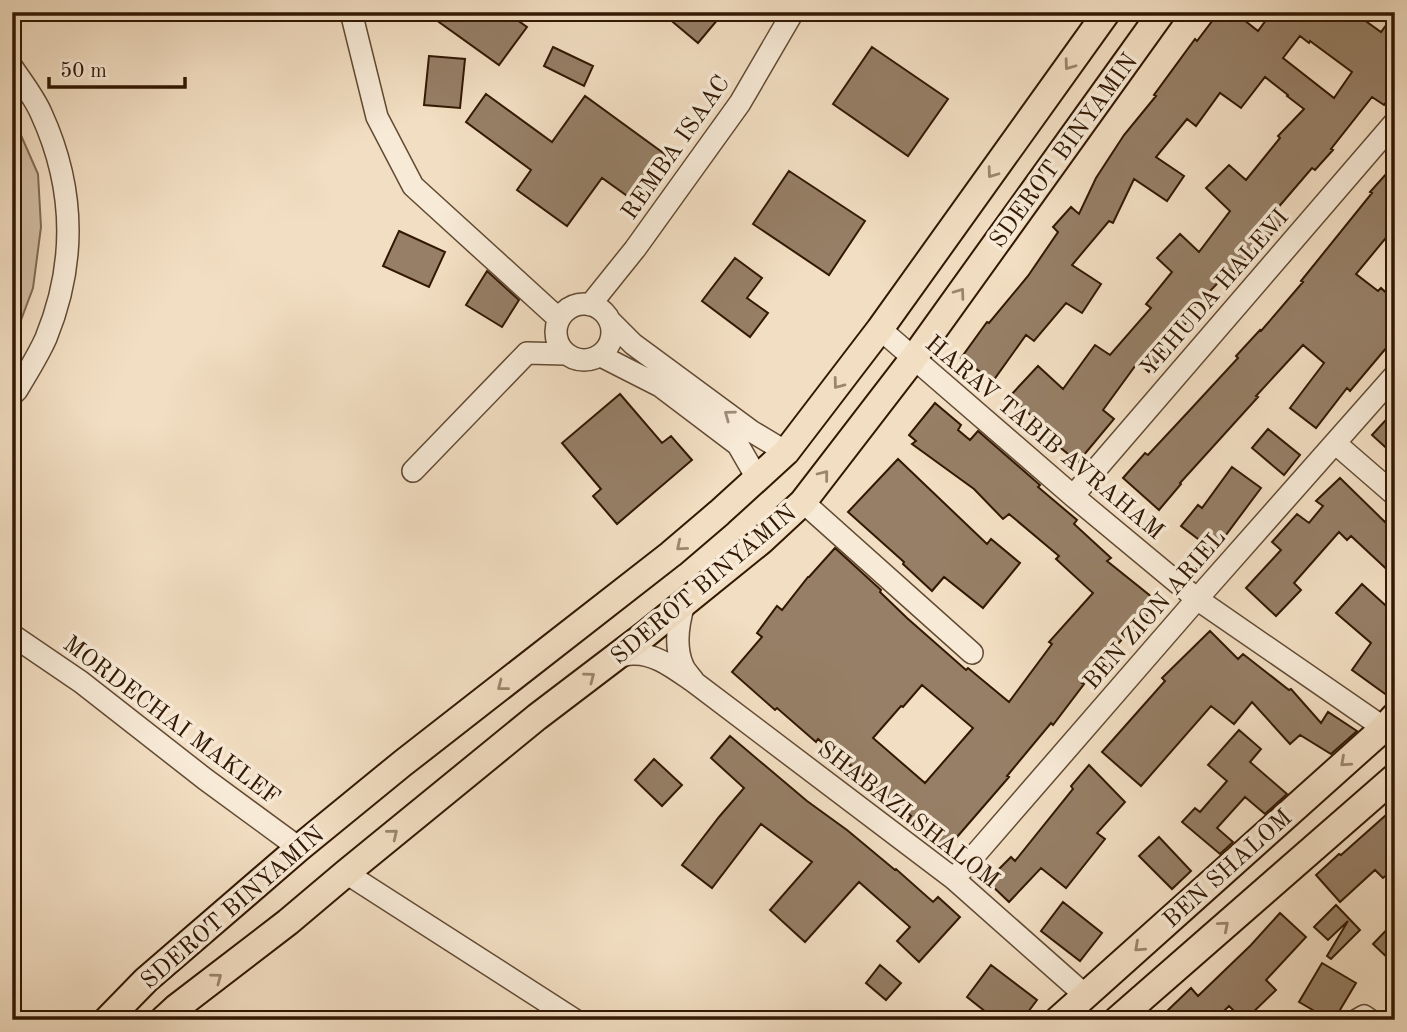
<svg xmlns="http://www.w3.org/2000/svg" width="1407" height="1032" viewBox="0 0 1407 1032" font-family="'Old Standard TT',serif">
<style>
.green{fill:#d1bca2;stroke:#826a52;stroke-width:2}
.building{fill:#967f66;stroke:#321803;stroke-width:2;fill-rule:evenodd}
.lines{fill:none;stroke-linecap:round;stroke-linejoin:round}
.minor-casing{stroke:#624a33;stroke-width:24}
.major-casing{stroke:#321803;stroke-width:30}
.minor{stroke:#f7ead7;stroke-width:21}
.major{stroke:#f2dec2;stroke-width:26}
.oneway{stroke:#9c856c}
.oneway2{stroke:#9e8c78}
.labels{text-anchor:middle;stroke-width:7;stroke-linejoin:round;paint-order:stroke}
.street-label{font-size:24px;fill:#321803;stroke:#f7ead7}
</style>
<rect width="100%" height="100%" fill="#f2dec2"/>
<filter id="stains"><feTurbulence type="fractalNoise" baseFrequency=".00286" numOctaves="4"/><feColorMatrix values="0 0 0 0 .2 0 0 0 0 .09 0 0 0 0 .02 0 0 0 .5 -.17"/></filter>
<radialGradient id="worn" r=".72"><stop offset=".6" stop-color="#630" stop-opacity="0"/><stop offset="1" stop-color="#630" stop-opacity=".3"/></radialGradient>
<path class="green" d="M12,119l8,14 18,41 3,53 -8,61 -21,56z"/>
<path class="building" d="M425,12h81l21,15 -28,38z
M661,12h63l-26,31z
M1219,12h15l24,19 14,-19h81l28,20 14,-19v77l-11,15 -12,-8 -41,52 2,1 -18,20 -3,-2 -36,42 10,9 -23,24 -3,-3 -25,33 -5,-3 -38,40 3,2 -26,32 3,2 -23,26 -11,-10 -35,48 11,9 -36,43 -32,-26 3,-4 -39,-36 28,-30 25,23 32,-44 15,10 41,-47 -5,-4 26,-32 -15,-14 23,-24 19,18 31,-41 -24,-23 23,-23 17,15 34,-42 -2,-2 26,-27 -17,-13 1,-1 -23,-18 -24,31 -21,-15 -24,33 -9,-7 -31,38 28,19 -17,25 -33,-22 -21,44 -4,-2 -37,44 29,19 -19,29 -16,-10 -32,38 -8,-6 -33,46 -32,-23 26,-36 2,1 39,-47 30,-44 -5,-5 18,-20 8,7 17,-36 28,-43 32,-39 -2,-1 41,-56 2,2zM1300,36l9,7 1,-2 42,31 -18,26 -51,-40z
M553,47l40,19 -9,20 -40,-20z
M872,47l76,52 -40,57 -75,-52z
M429,56l36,3 -5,49 -36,-3z
M486,94l66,48 33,-46 81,59 -33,45 -31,-22 -35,48 -50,-36 14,-20 -65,-48z
M1395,164v63l-39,47 22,17 3,-3 14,13v53l-8,-7 -37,44 -3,-3 -31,40 -26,-20 34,-45 -21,-18 -47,51 2,1 -78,86 1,1 -22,26 -36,-32 22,-25 3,2 41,-44 49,-53 -2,-2 24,-26 1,1 42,-49 -2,-1 71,-88 -2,-1z
M789,171l76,50 -36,54 -76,-51z
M399,231l46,21 -16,35 -46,-21z
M735,258l27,20 -15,20 21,15 -18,24 -48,-36z
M487,271l32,29 -17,27 -36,-22z
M620,394l42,49 9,-7 21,24 -75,64 -24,-28 8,-7 -39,-46z
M935,403l26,22 -3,5 12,10 8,-9 62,54 -2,2 39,33 -3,4 37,34 -4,3 51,41 -29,36 -3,-3 -44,48 2,1 -31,41 -2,-2 -44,53 2,1 -65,75 -37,-31 4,-5 -60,-51 -1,1 -32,-27 -2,3 -39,-34 -2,2 -43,-38 30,-35 -5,-4 20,-27 5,4 26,-33h1l26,-29 46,42 -1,2 27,26 59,52 2,-2 41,34 43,-58 -3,-2 44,-49 -37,-34 3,-3 -50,-42 -6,5 -29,-30 -62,-45 4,-3 -7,-6zM922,685l51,43 -48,55 -52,-45 28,-32 2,1z
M1395,410v46l-23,-21z
M1268,429l32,26 -16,20 -32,-27z
M898,459l89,85 4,-5 29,24 -37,45 -39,-31 -12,14 -29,-27 1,-2 -56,-50z
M1232,467l29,21 -47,63 -33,-25 17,-21 4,3z
M1340,478l45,44 10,-10v65l-44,-41 -4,4 -8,-8 -45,51 7,7 -25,26 -30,-28 35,-38 -9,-8 25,-28 12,9 14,-17 -7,-5z
M1362,584l33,30v87l-43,-31 19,-27 -35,-30z
M1210,631l28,28 5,-5 46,36 2,-1 30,34 7,-11 29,19 -26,23 -31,-19 -10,9 -38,-42 -18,22 -23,-18 -70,80 -39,-34 63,-71 -3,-3z
M1239,730l22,19 -11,13 37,32 -22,20 -20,-17 -28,31 16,14 -13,12 -38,-32 13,-14 5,4 27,-31 -19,-16z
M730,736l77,65 40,29 48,40 1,-1 37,33 5,-5 22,20 -41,45 -22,-21 13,-14 -51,-45 -54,60 -35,-32 42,-48 -51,-38 -49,64 -30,-23 37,-48 25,-29 -33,-30z
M654,759l28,26 -20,21 -27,-26z
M1089,765l36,37 -28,31 8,6 -39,49 -25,-20 -32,34 -22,-21 24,-24 4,4 58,-72 -2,-3z
M1395,807v61l-12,10 -8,-8 -35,32 -24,-27 23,-21 2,1z
M1159,837l32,34 -19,18 -33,-33z
M1063,902l39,31 -22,28 -39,-30z
M1336,905l24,25 -29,29 -4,-3 21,-35 -20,19 -14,-13z
M1280,913l26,24 -40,43 10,10 -31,30h-2l-14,-14 -14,14h-39l-9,-9 24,-23 7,8 53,-51z
M1395,921v44l-22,-21z
M1322,963l34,20 -22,37h-4l-31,-18z
M880,965l21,18 -15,17 -20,-17z
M991,965l46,35 -15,20h-26l-29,-23z"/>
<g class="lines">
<defs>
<path id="minor" d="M351,12l26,105 36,69 146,133
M12,67c10,15 22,30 29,46 34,74 36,149 5,225 -8,18 -19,35 -29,52l-5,5
M556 332a28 28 0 1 1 56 0a28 28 0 1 1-56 0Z
M590,305l45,-56 105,-146 53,-91
M611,322l22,22 118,87 35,21
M880,329l193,167 124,103 187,129
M601,356l59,30 78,59 19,33
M1335,443l60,52
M413,471l114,-118 38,1
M1073,496l322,-374
M803,502l169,151
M684,604c-6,20 -10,42 -1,62 2,5 7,10 10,14
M12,635l69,47 124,97 94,69
M616,657c6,-1 12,-3 17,-3 23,-1 43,16 61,28l260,197 131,116
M346,873l229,147
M954,879l243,-280 198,-224
M1357,1020l7,-4 6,4"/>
<path id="major" d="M107,1020l39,-40 153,-132 104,-85 268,-209 48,-41 67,-61 94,-123 227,-317
M163,1020l13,-12 112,-86 58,-49 191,-156 109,-83 115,-93 42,-39 110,-143 249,-347
M1058,1020l326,-292 11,-12
M1117,1020l278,-243"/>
</defs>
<use href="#minor" class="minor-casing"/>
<use href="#major" class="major-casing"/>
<use href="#minor" class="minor"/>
<use href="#major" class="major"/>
</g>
<defs><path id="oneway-chevron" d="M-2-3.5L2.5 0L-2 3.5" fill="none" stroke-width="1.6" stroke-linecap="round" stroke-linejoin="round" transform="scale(1.75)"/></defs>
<g class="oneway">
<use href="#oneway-chevron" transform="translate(1069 65) rotate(126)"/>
<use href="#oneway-chevron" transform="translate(992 173) rotate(126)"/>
<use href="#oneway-chevron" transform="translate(960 293) rotate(-54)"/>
<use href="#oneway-chevron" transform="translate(838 384) rotate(127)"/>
<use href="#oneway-chevron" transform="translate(824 475) rotate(-52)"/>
<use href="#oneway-chevron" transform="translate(681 546) rotate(140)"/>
<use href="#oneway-chevron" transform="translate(590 677) rotate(-37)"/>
<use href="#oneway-chevron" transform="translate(502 686) rotate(142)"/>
<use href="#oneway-chevron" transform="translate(1345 762) rotate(138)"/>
<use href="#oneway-chevron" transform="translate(393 834) rotate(-39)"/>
<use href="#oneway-chevron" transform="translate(1224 926) rotate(-41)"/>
<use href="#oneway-chevron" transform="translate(1139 947) rotate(138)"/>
<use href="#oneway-chevron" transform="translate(217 978) rotate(-37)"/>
</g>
<use class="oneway2" href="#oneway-chevron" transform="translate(729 415) rotate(-144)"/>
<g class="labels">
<g class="street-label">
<text transform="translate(675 147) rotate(-55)" y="8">REMBA ISAAC</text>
<text transform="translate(1063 150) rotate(-54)" y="8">SDEROT BINYAMIN</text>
<text transform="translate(1214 292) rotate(-49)" y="8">YEHUDA HALEVI</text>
<text transform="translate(1045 437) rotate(40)" y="8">HARAV TABIB AVRAHAM</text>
<text transform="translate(703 584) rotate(-40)" y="8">SDEROT BINYAMIN</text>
<text transform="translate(1154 609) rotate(-49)" y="8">BEN ZION ARIEL</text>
<text transform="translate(172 720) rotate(37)" y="8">MORDECHAI MAKLEF</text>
<text transform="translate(909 814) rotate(38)" y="8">SHABAZI SHALOM</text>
<text transform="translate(1227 868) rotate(-42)" y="8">BEN SHALOM</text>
<text transform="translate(232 907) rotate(-41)" y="8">SDEROT BINYAMIN</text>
</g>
</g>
<rect width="1407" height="1032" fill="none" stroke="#f2dec2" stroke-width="42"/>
<rect x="14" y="14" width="1379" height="1004" fill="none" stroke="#321803" stroke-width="3.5"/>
<rect x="21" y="21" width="1365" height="990" fill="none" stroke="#321803" stroke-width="2"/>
<path d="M49 77v10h136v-10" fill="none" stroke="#321803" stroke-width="3.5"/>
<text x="60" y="77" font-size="21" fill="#321803" stroke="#f7ead7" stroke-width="5" paint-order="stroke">50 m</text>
<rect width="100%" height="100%" filter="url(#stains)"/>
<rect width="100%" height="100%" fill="url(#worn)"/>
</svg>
